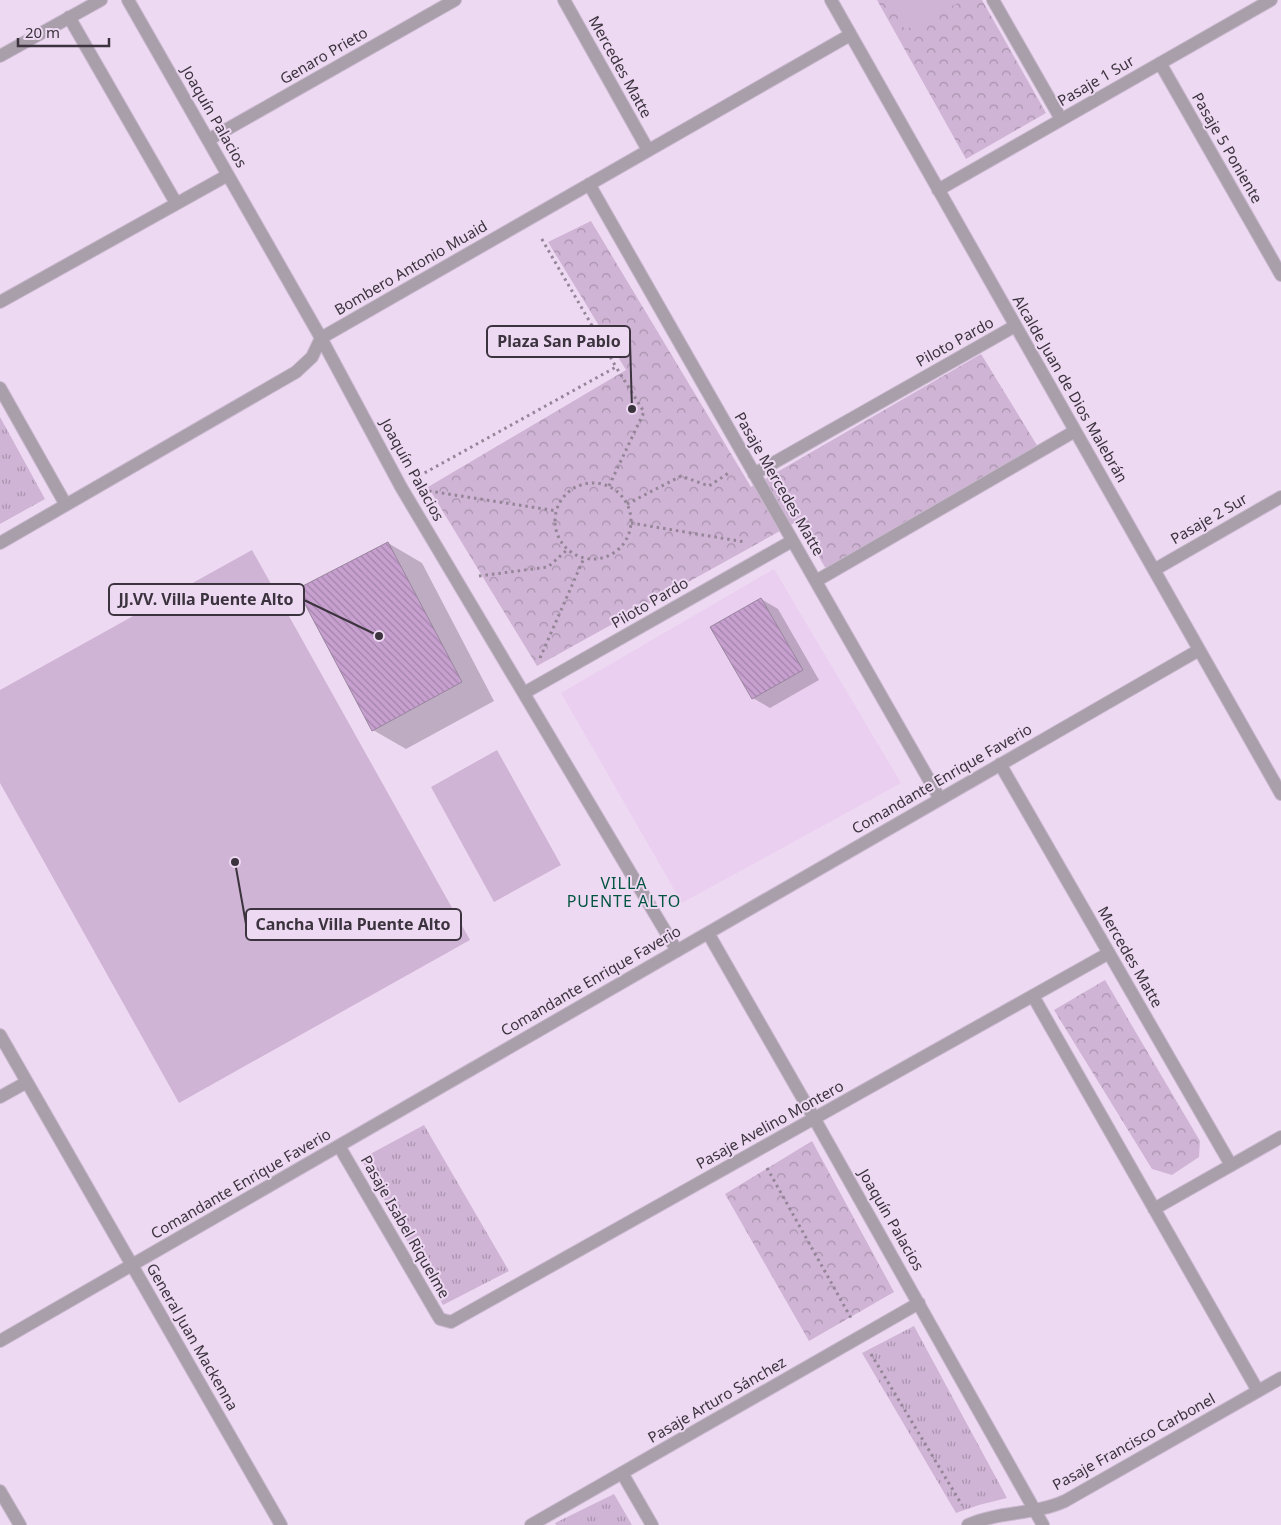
<svg xmlns="http://www.w3.org/2000/svg" width="1281" height="1525" viewBox="0 0 1281 1525" font-family="'Noto Sans',sans-serif">
<style>
.built{fill:#eacff0}
.grass{fill:url(#grass-tufts)}
.forest{fill:url(#forest-crowns)}
.pitch{fill:#cfb4d5}
.shadow{fill:#0003}
.building{fill:url(#building-back-hatch);stroke:#99869e}
.lines{fill:none;stroke-linecap:round;stroke-linejoin:round}
.minor-casing{stroke:#cab8cf;stroke-width:14}
.path{stroke:#948597;stroke-width:3;stroke-dasharray:2.5 4;stroke-linecap:butt}
.minor{stroke:#a89faa;stroke-width:12}
.labels{text-anchor:middle;stroke-width:4;stroke-linejoin:round;paint-order:stroke}
.street-label{font-size:15px;fill:#3b333d;stroke:#eed9f3}
.neighbourhood-label{font-size:16px;letter-spacing:1px;fill:#005440;stroke:#eed9f3}
.leader{fill:none;stroke:#3b333d;stroke-width:2}
.callout-dot{fill:#3b333d;stroke:#eed9f3;stroke-width:2}
.callout{fill:#eed9f3;stroke:#3b333d;stroke-width:2}
.callout-label{font-size:16px;text-anchor:middle;font-weight:bold;fill:#3b333d}
</style>
<defs>
<pattern id="grass-tufts" width="24" height="20" patternUnits="userSpaceOnUse" patternTransform="scale(1.25)"><rect width="24" height="20" fill="#cfb4d5"/><path d="M3 7l-1-3M5 7V3M7 7l1-3M15 17l-1-3M17 17v-4M19 17l1-3" fill="none" stroke="#a993ae"/></pattern>
<pattern id="forest-crowns" width="20" height="18" patternUnits="userSpaceOnUse" patternTransform="scale(1.25)"><rect width="20" height="18" fill="#cfb4d5"/><path d="M2 6a3 3 0 1 1 6 0M12 15a3 3 0 1 1 6 0" fill="none" stroke="#a993ae"/></pattern>
<pattern id="building-back-hatch" width="6" height="6" patternUnits="userSpaceOnUse" patternTransform="scale(1.25)"><rect width="6" height="6" fill="#c7a0d0"/><path d="M-1 5l2 2M0 0l6 6M5-1l2 2" fill="none" stroke="#a383aa"/></pattern>
</defs>
<rect width="100%" height="100%" fill="#eed9f3"/>
<path class="built" d="M774,569l127,214 -219,120 -121,-210z"/>
<path class="grass" d="M0,417l45,82 -45,25z
M424,1125l85,146 -66,34 -82,-146z
M914,1326l93,172 -28,7 -23,8 -94,-160z
M614,1494l18,31h-76l-1,-2z"/>
<path class="forest" d="M877,0h105l64,113 -80,46z
M591,221l160,266 230,-133 57,93 -212,122 -28,-48 -261,145 -109,-179 198,-117 -78,-128z
M1105,980l95,161 -1,16 -27,18 -20,-6 -98,-159z
M812,1141l82,151 -85,49 -84,-147z"/>
<path class="pitch" d="M890,0h74l-59,30z
M252,550l218,390 -291,163 -179,-320v-93z
M497,750l64,115 -67,37 -63,-115z"/>
<path class="shadow" d="M388,543l34,20 72,138 -88,48 -33,-19z
M761,599l17,10 41,71 -49,28 -17,-10z"/>
<path class="building" d="M388,542l74,140 -90,49 -75,-142z
M761,598l42,72 -51,29 -42,-72z"/>
<g class="lines">
<defs>
<path id="minor" d="M128,0l193,338 80,149 276,464
M564,0l84,150
M831,0l450,794
M993,0l68,119
M69,17l107,186
M0,56l101,-56
M1160,63l121,212
M208,140l247,-140
M589,184l351,615
M938,190l333,-190
M0,302l228,-127
M0,388l66,117
M754,474l261,-148
M0,543l296,-171 16,-15 9,-19 529,-303
M1154,570l127,-73
M816,581l259,-150
M524,693l268,-152
M1000,764l231,401
M708,933l106,185 229,407
M1033,996l225,395
M0,1035l281,490
M0,1097l27,-15
M339,1146l98,168 3,5 11,3 658,-369
M1154,1209l127,-72
M0,1341l1199,-691
M622,1473l30,52
M0,1491l20,34
M531,1525l388,-222
M968,1525c31,-14 66,-10 97,-24l216,-123"/>
</defs>
<use href="#minor" class="minor-casing"/>
<path class="path" d="M419,476l197,-109 -76,-131
M555 521a38 38 0 1 1 76 0a38 38 0 1 1-76 0Z
M609,486l35,-74 -28,-45
M429,491l128,20
M627,504l54,-28 28,10 21,-14
M631,523l114,19
M479,576l69,-9 20,-18
M540,658l44,-100
M767,1168l84,150
M871,1354l91,151"/>
<use href="#minor" class="minor"/>
</g>
<g class="labels">
<g class="street-label">
<text transform="translate(324 56) rotate(-30)" y="5">Genaro Prieto</text>
<text transform="translate(620 67) rotate(61)" y="5">Mercedes Matte</text>
<text transform="translate(1096 81) rotate(-30)" y="5">Pasaje 1 Sur</text>
<text transform="translate(214 117) rotate(60)" y="5">Joaquín Palacios</text>
<text transform="translate(1227 148) rotate(60)" y="5">Pasaje 5 Poniente</text>
<text transform="translate(411 268) rotate(-30)" y="5">Bombero Antonio Muaid</text>
<text transform="translate(955 342) rotate(-29)" y="5">Piloto Pardo</text>
<text transform="translate(1070 389) rotate(60)" y="5">Alcalde Juan de Dios Malebrán</text>
<text transform="translate(412 470) rotate(61)" y="5">Joaquín Palacios</text>
<text transform="translate(779 484) rotate(60)" y="5">Pasaje Mercedes Matte</text>
<text transform="translate(1209 519) rotate(-30)" y="5">Pasaje 2 Sur</text>
<text transform="translate(650 603) rotate(-30)" y="5">Piloto Pardo</text>
<text transform="translate(942 779) rotate(-30)" y="5">Comandante Enrique Faverio</text>
<text transform="translate(1130 957) rotate(60)" y="5">Mercedes Matte</text>
<text transform="translate(591 981) rotate(-30)" y="5">Comandante Enrique Faverio</text>
<text transform="translate(770 1125) rotate(-29)" y="5">Pasaje Avelino Montero</text>
<text transform="translate(241 1184) rotate(-30)" y="5">Comandante Enrique Faverio</text>
<text transform="translate(891 1220) rotate(60)" y="5">Joaquín Palacios</text>
<text transform="translate(405 1227) rotate(60)" y="5">Pasaje Isabel Riquelme</text>
<text transform="translate(192 1337) rotate(60)" y="5">General Juan Mackenna</text>
<text transform="translate(717 1400) rotate(-30)" y="5">Pasaje Arturo Sánchez</text>
<text transform="translate(1134 1442) rotate(-29)" y="5">Pasaje Francisco Carbonel</text>
</g>
<g class="neighbourhood-label">
<text x="624" y="889">VILLA<tspan x="624" dy="18">PUENTE ALTO</tspan></text>
</g>
</g>
<path class="leader" d="M632 409L630 342M379 636L304 600M235 862L246 924"/>
<g class="callout-dot">
<circle cx="632" cy="409" r="5"/>
<circle cx="379" cy="636" r="5"/>
<circle cx="235" cy="862" r="5"/>
</g>
<g class="callout">
<rect x="487" y="326" width="143" height="31" rx="5"/>
<rect x="109" y="584" width="195" height="31" rx="5"/>
<rect x="246" y="909" width="215" height="31" rx="5"/>
</g>
<g class="callout-label">
<text x="559" y="347">Plaza San Pablo</text>
<text x="206" y="605">JJ.VV. Villa Puente Alto</text>
<text x="353" y="930">Cancha Villa Puente Alto</text>
</g>
<path d="M18 38v8h91v-8" fill="none" stroke="#3b333d" stroke-width="2.5"/>
<text x="25" y="38" font-size="15" fill="#3b333d" stroke="#eed9f3" stroke-width="4" paint-order="stroke">20 m</text>
</svg>
